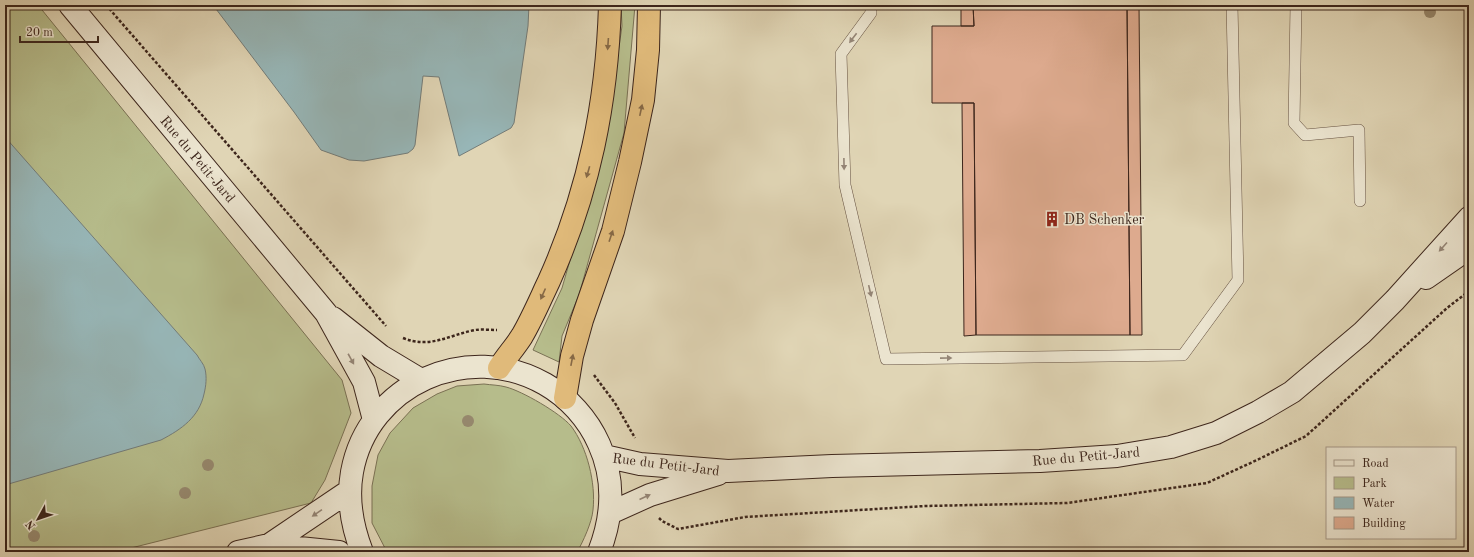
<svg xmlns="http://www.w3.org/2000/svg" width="1474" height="557" viewBox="0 0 1474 557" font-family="'Old Standard TT',serif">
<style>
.green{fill:#b6bc8b;stroke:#7a7154}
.water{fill:#97b6b7;stroke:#737c79}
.building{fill:#ddaa8e;stroke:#3d261c}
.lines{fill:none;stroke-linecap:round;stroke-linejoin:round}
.lane-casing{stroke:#665242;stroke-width:12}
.secondary-casing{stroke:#3d261c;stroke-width:24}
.highway-casing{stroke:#3d261c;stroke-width:24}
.path{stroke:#3d261c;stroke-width:2.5;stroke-dasharray:3 2;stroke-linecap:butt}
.lane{stroke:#ebe4cf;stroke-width:11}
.secondary{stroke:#ebe4cf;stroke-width:22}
.highway{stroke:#e0ba7a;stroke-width:22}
.tree{fill:#978a70}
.oneway{fill:#948576}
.oneway2{fill:#866946}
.labels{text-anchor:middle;stroke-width:3;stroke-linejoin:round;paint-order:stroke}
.street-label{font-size:14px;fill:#3d261c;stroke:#ebe4cf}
.poi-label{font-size:14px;fill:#3d261c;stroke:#ebe4cf;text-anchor:start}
</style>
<rect width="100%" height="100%" fill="#e0d5b5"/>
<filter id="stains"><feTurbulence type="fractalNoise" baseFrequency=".005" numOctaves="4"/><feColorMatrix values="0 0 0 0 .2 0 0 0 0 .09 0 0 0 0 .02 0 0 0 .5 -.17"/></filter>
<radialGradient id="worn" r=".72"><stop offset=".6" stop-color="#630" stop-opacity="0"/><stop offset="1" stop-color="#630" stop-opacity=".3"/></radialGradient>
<path class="green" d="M5,5h33l304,375 9,33 -26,67 -14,23 -196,49h-110z
M621,5h14l-11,128 -45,162 -17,41 -3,26 -26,-12 29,-62 45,-156 15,-106z
M484,384c7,1 15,1 22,3 16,4 54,26 65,39 16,21 25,57 22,84 -1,12 -10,32 -16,42h-190l-15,-29v-37l6,-31 12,-22 23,-25 24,-14 20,-8z"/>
<path class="water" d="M213,5h316l-1,21 -14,97 -3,5 -52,28 -20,-79 -16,-1 -8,69 -2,4 -5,4 -44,8 -15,-1 -28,-10 -27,-38z
M5,137l192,218c2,4 7,9 8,14 2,8 1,17 -1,25 -5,23 -22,35 -43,46l-156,45z"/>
<path class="building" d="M961,5h12l1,21h-13z
M973,5h154l3,330h-154l-2,-232h-42v-77h42z
M1127,5h12l3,330h-12z
M962,103h12l2,232 -12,1z"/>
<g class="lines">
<defs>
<path id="lane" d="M871,5v8l-30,41 4,131 41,174 297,-4 55,-75 -6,-275
M1296,5l-2,118 11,12 54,-5 1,71"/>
<path id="secondary" d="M70,5l256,308 38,69 10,38
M1426,278l43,-30
M333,318l48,38 40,24
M604,456l36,8 88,7 104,-5 208,-5 77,-5 54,-9 45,-14 42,-21 34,-20 70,-59 33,-33 74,-82
M610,513l40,-18 68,-21
M269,545l80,-54
M238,552l31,-7 70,7
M362,552c-10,-26 -15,-52 -10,-80 16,-88 116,-132 193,-88 23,13 43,35 54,60 16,35 14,72 0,108"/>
<path id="highway" d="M499,368c7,-11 16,-21 23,-32 10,-17 18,-36 27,-55 40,-89 58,-178 61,-276
M565,398l7,-42 10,-36 31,-89 17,-69 13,-62 5,-50 1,-45"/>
</defs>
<use href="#lane" class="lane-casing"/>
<use href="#secondary" class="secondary-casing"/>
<use href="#highway" class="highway-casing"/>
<path class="path" d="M106,5l280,321
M403,338c27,11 46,-3 72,-8 7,-1 15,0 22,0
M594,375l21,28 20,35
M659,518l3,3 16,8 67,-12 180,-11 142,-3 140,-20 50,-23 49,-24 141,-128 22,-17"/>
<use href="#lane" class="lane"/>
<use href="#secondary" class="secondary"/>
<use href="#highway" class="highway"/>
</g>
<g class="tree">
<circle cx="1430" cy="12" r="6"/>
<circle cx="468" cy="421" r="6"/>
<circle cx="208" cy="465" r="6"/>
<circle cx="185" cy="493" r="6"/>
<circle cx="34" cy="536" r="6"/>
</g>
<defs><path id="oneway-solid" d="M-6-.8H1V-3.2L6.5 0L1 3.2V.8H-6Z"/></defs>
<g class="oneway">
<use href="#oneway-solid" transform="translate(853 38) rotate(127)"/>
<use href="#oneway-solid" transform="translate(844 164) rotate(89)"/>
<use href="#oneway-solid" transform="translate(1443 247) rotate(132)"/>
<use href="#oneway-solid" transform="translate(870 291) rotate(77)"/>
<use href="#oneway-solid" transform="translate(946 358) rotate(-1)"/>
<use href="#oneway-solid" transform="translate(351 359) rotate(61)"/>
<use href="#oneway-solid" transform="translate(645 497) rotate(-24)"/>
<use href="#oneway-solid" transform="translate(317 513) rotate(146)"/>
</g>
<g class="oneway2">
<use href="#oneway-solid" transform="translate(608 44) rotate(94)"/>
<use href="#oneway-solid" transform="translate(641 110) rotate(-78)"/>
<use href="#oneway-solid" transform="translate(588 172) rotate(106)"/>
<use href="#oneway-solid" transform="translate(611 236) rotate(-71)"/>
<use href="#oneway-solid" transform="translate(543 294) rotate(114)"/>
<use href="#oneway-solid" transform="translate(572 360) rotate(-79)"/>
</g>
<defs>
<symbol id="building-bare" viewBox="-9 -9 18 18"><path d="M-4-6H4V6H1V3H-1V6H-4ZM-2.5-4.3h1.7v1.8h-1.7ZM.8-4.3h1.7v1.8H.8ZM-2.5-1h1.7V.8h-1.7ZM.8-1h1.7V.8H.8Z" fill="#8f2418" stroke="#ebe4cf" stroke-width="2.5" paint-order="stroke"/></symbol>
</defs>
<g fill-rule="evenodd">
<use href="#building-bare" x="1041" y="208" width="22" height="22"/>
</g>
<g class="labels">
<g class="street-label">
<text transform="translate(198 159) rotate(50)" y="5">Rue du Petit-Jard</text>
<text transform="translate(1086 456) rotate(-5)" y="5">Rue du Petit-Jard</text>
<text transform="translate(666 464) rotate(7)" y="5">Rue du Petit-Jard</text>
</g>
<g class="poi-label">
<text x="1064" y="224">DB Schenker</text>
</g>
</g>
<rect width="1474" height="557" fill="none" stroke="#e0d5b5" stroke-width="20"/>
<rect x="6" y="6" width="1462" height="545" fill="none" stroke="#3d261c" stroke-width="2"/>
<rect x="10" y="10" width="1454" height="537" fill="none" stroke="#3d261c"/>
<rect x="1326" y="447" width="130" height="92" fill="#ebe4cf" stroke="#a59887"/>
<rect x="1334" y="460" width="20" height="6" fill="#ebe4cf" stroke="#a59887"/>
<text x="1362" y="467" font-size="12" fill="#3d261c">Road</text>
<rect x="1334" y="477" width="20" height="12" fill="#b6bc8b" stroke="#a59887"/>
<text x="1362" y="487" font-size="12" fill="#3d261c">Park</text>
<rect x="1334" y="497" width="20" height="12" fill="#97b6b7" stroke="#a59887"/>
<text x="1362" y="507" font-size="12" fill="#3d261c">Water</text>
<rect x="1334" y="517" width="20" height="12" fill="#ddaa8e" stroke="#a59887"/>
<text x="1362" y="527" font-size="12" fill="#3d261c">Building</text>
<g transform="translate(38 519) rotate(230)" stroke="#ebe4cf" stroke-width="3" paint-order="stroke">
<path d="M0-3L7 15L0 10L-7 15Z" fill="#3d261c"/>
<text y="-6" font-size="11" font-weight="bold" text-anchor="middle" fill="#3d261c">N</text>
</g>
<path d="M20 36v6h78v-6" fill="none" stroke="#3d261c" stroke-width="2"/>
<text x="26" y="36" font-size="12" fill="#3d261c" stroke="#ebe4cf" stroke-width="3" paint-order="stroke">20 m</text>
<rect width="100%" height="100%" filter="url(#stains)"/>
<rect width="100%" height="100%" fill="url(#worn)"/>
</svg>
